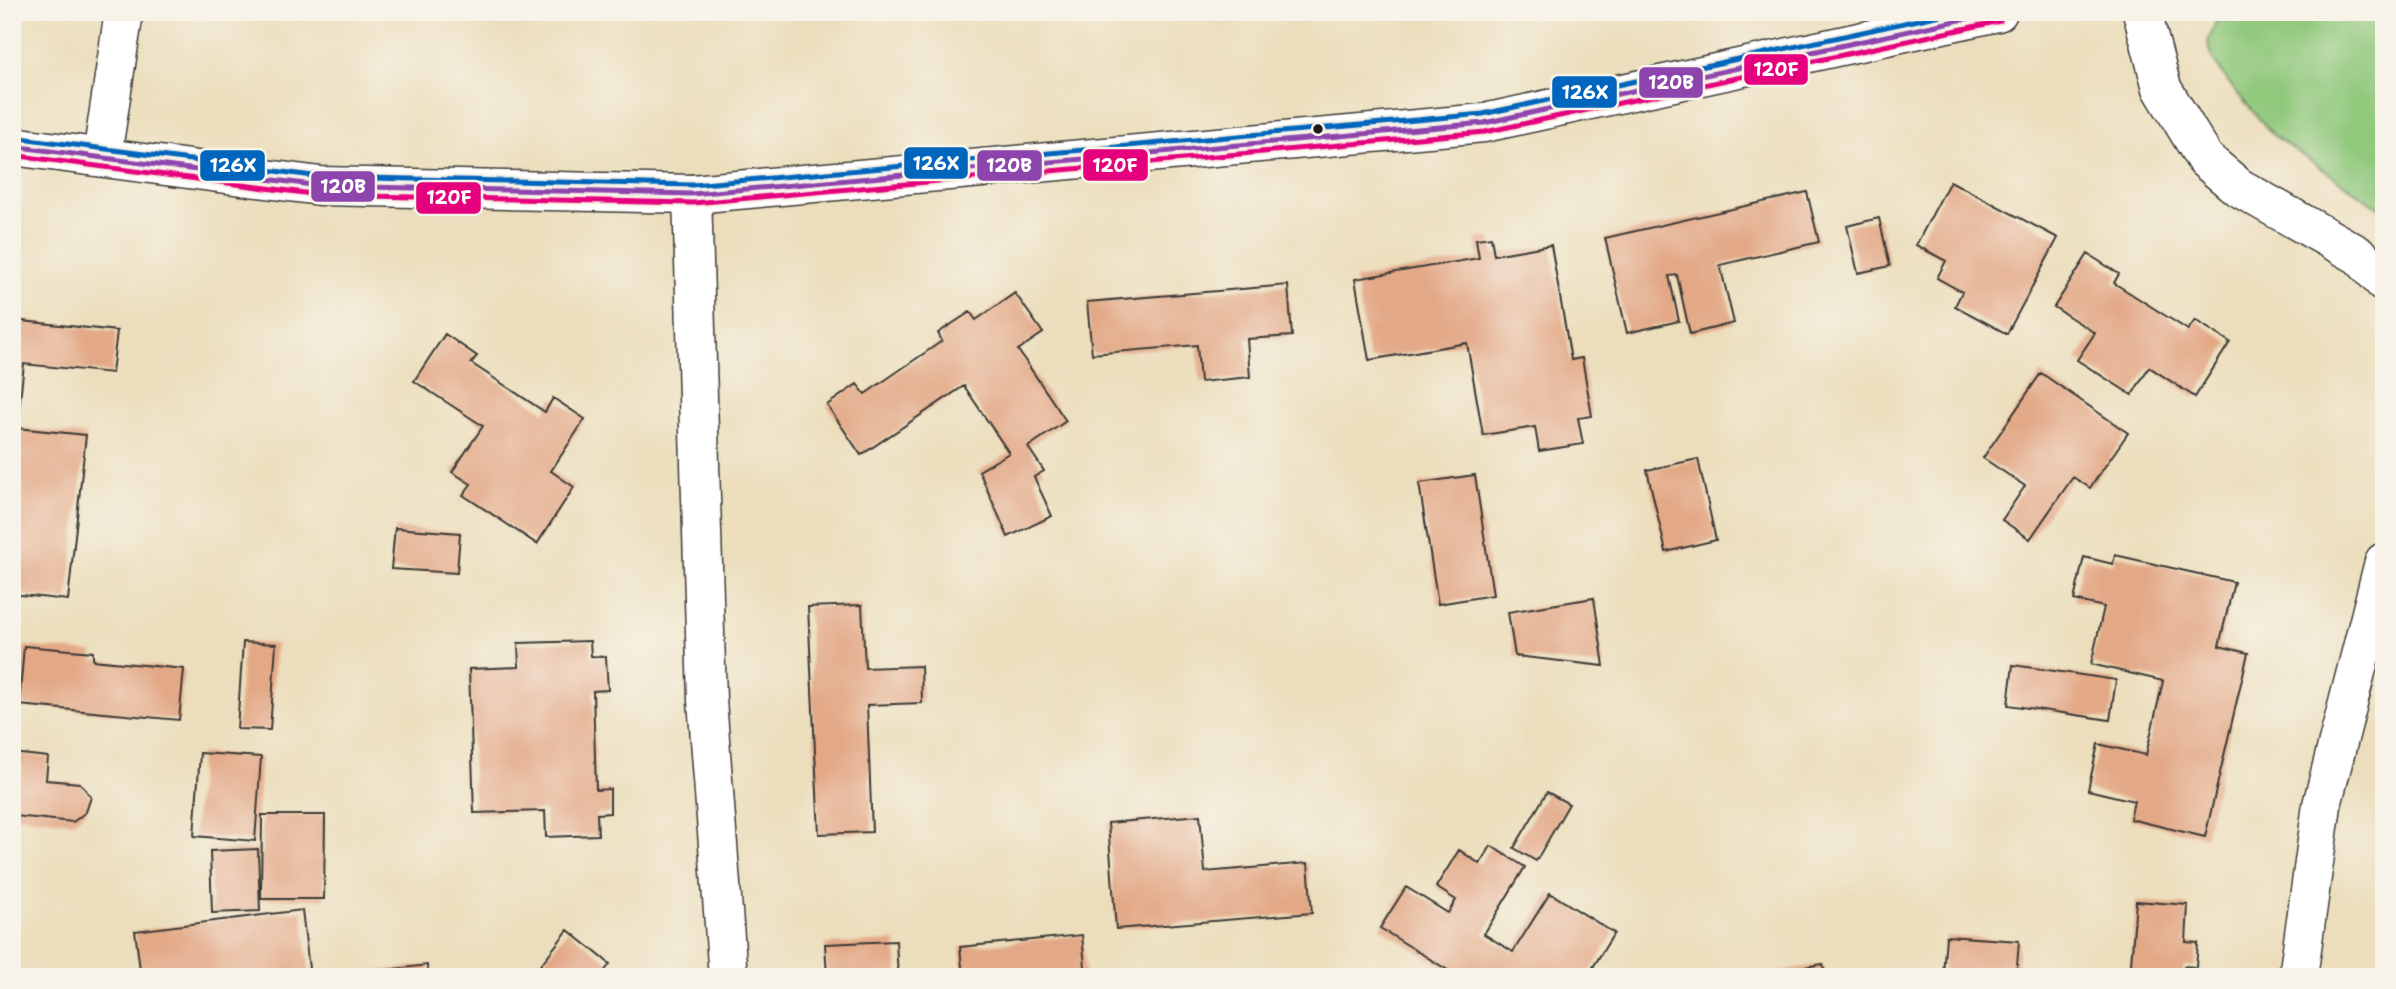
<svg xmlns="http://www.w3.org/2000/svg" width="2396" height="989" viewBox="0 0 2396 989" font-family="'Shantell Sans',sans-serif">
<style>
.green{fill:#90c87b;stroke:#56724c;stroke-width:2}
.building{fill:#e3a987}
.lines{fill:none;stroke-linecap:round;stroke-linejoin:round}
.minor-casing{stroke:#3b3934;stroke-width:41}
.secondary-casing{stroke:#3b3934;stroke-width:41}
.minor{stroke:#fff;stroke-width:38}
.secondary{stroke:#fff;stroke-width:38}
.bus-1-casing{stroke:#f7f3e8;stroke-width:10}
.bus-2-casing{stroke:#f7f3e8;stroke-width:10}
.bus-3-casing{stroke:#f7f3e8;stroke-width:10}
.bus-1{stroke:#8e44ad;stroke-width:5}
.bus-2{stroke:#e5007d;stroke-width:5}
.bus-3{stroke:#0065bd;stroke-width:5}
.bus-dot{fill:#1c1c1c;stroke:#f7f3e8;stroke-width:2.5}
.line-badge{stroke:#f7f3e8;stroke-width:2.5}
.badge-label{font-size:19px;text-anchor:middle;font-weight:bold;fill:#fff}
</style>
<rect width="100%" height="100%" fill="#f7f3e8"/>
<filter id="ink" filterUnits="userSpaceOnUse"><feTurbulence type="fractalNoise" baseFrequency=".0143" numOctaves="2"/><feDisplacementMap in="SourceGraphic" scale="14" xChannelSelector="R" yChannelSelector="G"/><feConvolveMatrix kernelMatrix="1 2 1 2 8 2 1 2 1" color-interpolation-filters="sRGB"/></filter>
<filter id="wash" filterUnits="userSpaceOnUse"><feTurbulence type="fractalNoise" baseFrequency=".00686" numOctaves="4" result="noise"/><feDisplacementMap in="SourceGraphic" scale="28" xChannelSelector="R" yChannelSelector="G"/><feGaussianBlur stdDeviation="1.57" result="paint"/><feColorMatrix in="noise" values="0 0 0 0 0 0 0 0 0 0 0 0 0 0 0 0 0 1.4 0 .05"/><feComposite in="paint" operator="in"/></filter>
<g filter="url(#wash)">
<rect width="100%" height="100%" fill="#ecdebc"/>
<path class="green" d="M2236,12h148v199l-110,-75 -39,-45 -22,-31 -5,-18 10,-26z"/>
<g id="blocks">
<path class="building" d="M1950,181l108,57 -51,96 -52,-28 7,-14 -25,-14 9,-17 -30,-16z
M1807,192l12,50 -99,23 14,58 -44,11 -13,-59 -8,1 10,45 -52,12 -22,-95z
M1879,218l11,48 -32,7 -11,-47z
M1491,237l3,18 57,-10 20,115 11,-2 10,58 -14,2 5,26 -44,7 -4,-24 -52,8 -16,-92 -98,17 -14,-81 124,-21 -3,-19z
M2088,254l31,20 -5,9 74,47 7,-10 35,22 -35,55 -46,-30 -17,28 -55,-35 18,-27 -41,-26z
M1288,285l4,51 -45,3 3,38 -50,5 -3,-37 -105,9 -5,-52z
M1015,293l28,40 -25,17 48,71 -38,26 16,24 -10,6 18,39 -44,21 -29,-66 30,-18 -45,-67 -103,69 -34,-50 30,-21 8,10 77,-53 -4,-8 32,-21 6,8z
M12,320l105,11 -5,42 -88,-9 -7,64 69,7 -18,165 -56,-6z
M445,334l32,22 -6,7 74,49 8,-14 32,21 -34,52 23,16 -37,57 -74,-49 8,-11 -19,-12 31,-46 -69,-45z
M2041,373l87,60 -38,55 -17,-11 -43,62 -28,-19 23,-34 -42,-28z
M1698,459l18,81 -50,12 -19,-82z
M1475,475l18,120 -55,9 -19,-121z
M395,528l65,5 -3,40 -66,-4z
M2115,555l119,27 -15,64 29,7 -43,184 -75,-18 4,-18 -46,-11 10,-46 48,11 17,-74 -72,-17 13,-57 -30,-7 10,-43 29,7z
M1594,598l10,68 -89,-10 -7,-44z
M862,605l3,63 56,-2 1,37 -55,2 5,127 -53,2 -11,-227z
M590,641l1,15 15,1 2,33 -15,1 3,99 14,-1v24l-13,1 1,21 -52,2 -1,-26 -71,2 -5,-144 50,-2 -1,-24z
M243,642l33,2 -6,86 -33,-1z
M24,646l69,6v8l91,9 -5,51 -160,-15z
M2013,665l103,15 -6,40 -102,-15z
M12,753l36,4 -2,23 34,3 11,14 -5,15 -13,10 -58,-6 -3,6z
M200,753l61,4 -6,84 -61,-5z
M1547,792l22,12 -33,57 -22,-13z
M262,815h63l-1,84h-63z
M1200,815l5,57 103,-9 4,50 -196,16 -8,-106z
M1491,846l34,21 -41,67 29,18 37,-59 64,40 -27,44h-128l-79,-49 26,-41 42,26 8,-13 -20,-13 23,-37 21,14z
M258,849l2,62 -48,2 -2,-62z
M2136,901l52,4 -2,37 12,1 -2,24 -12,-1 -1,11h-53z
M302,910l8,67h-169l-6,-46z
M568,930l42,34 -10,13h-69z
M1082,935l4,42h-123l-3,-30z
M1946,936l73,5 -3,36 -73,-3z
M896,941l2,36h-71l-2,-33z
M1823,964l3,13h-70v-2z
M427,965l1,12h-84v-2z"/>
</g>
</g>
<g filter="url(#ink)">
<use href="#blocks" fill-opacity="0" stroke="#3b3934" stroke-width="2"/>
<g class="lines">
<defs>
<path id="minor" d="M2142,12l20,76 43,71 33,28 122,69 24,26
M102,156l22,-144
M692,194l15,506 21,277
M2298,977l24,-172 62,-243"/>
<path id="secondary" d="M12,146l308,40 372,8 792,-71 514,-111"/>
</defs>
<use href="#minor" class="minor-casing"/>
<use href="#secondary" class="secondary-casing"/>
<use href="#minor" class="minor"/>
<use href="#secondary" class="secondary"/>
<defs>
<path id="bus-1" d="M12,146l308,40 372,8 792,-71 513,-111"/>
<path id="bus-2" d="M12,155l308,40 373,8 792,-71 515,-111"/>
<path id="bus-3" d="M13,137l308,40 371,8 791,-71 472,-102"/>
</defs>
<use href="#bus-1" class="bus-1-casing"/>
<use href="#bus-2" class="bus-2-casing"/>
<use href="#bus-3" class="bus-3-casing"/>
<use href="#bus-1" class="bus-1"/>
<use href="#bus-2" class="bus-2"/>
<use href="#bus-3" class="bus-3"/>
</g>
</g>
<circle class="bus-dot" cx="1318" cy="129" r="6"/>
<g class="line-badge">
<rect x="1743" y="53" width="66" height="33" rx="7" fill="#e5007d"/>
<rect x="1638" y="66" width="66" height="33" rx="7" fill="#8e44ad"/>
<rect x="1551" y="75" width="67" height="34" rx="7" fill="#0065bd"/>
<rect x="903" y="146" width="66" height="34" rx="7" fill="#0065bd"/>
<rect x="1082" y="148" width="67" height="34" rx="7" fill="#e5007d"/>
<rect x="199" y="149" width="67" height="33" rx="7" fill="#0065bd"/>
<rect x="976" y="149" width="67" height="33" rx="7" fill="#8e44ad"/>
<rect x="310" y="170" width="66" height="33" rx="7" fill="#8e44ad"/>
<rect x="415" y="181" width="67" height="34" rx="7" fill="#e5007d"/>
</g>
<g class="badge-label">
<text x="1776" y="76">120F</text>
<text x="1671" y="89">120B</text>
<text x="1585" y="99">126X</text>
<text x="936" y="170">126X</text>
<text x="1115" y="172">120F</text>
<text x="233" y="172">126X</text>
<text x="1009" y="172">120B</text>
<text x="343" y="193">120B</text>
<text x="449" y="204">120F</text>
</g>
<rect width="2396" height="989" fill="none" stroke="#f7f3e8" stroke-width="42"/>
</svg>
